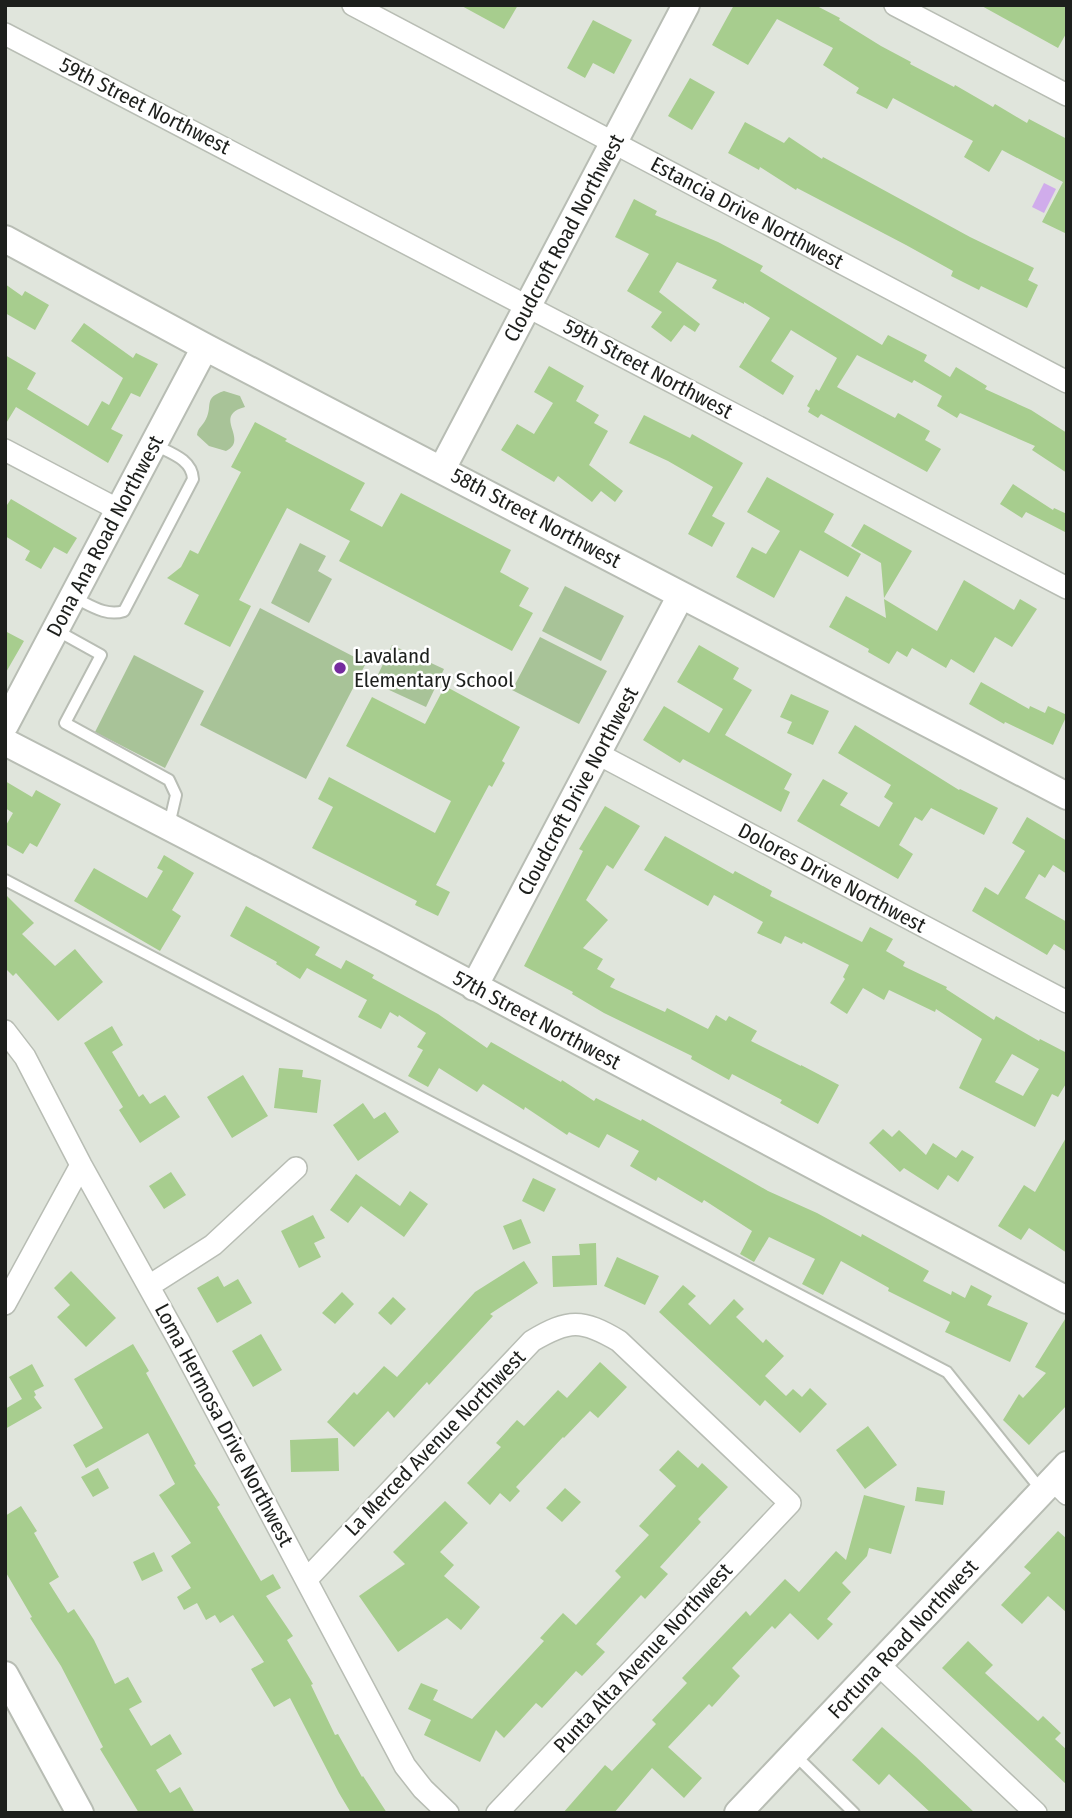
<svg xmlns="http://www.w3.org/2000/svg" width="1072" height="1818" viewBox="0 0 1072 1818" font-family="'Fira Sans Condensed',sans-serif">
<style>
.green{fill:#a8c398}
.water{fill:#d0aceb}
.building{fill:#a7cd8e;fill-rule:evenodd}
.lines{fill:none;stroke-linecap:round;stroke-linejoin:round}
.service-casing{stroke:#b8bdb4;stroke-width:14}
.minor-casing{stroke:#b8bdb4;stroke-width:24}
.tertiary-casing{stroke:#b8bdb4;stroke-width:30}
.service{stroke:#fff;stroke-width:10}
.minor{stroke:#fff;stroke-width:21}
.tertiary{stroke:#fff;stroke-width:26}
.poi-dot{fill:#752b9e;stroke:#fff;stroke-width:2.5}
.labels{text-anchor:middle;stroke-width:5;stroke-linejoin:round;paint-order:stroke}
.street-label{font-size:21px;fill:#1d1f1c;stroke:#fff}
.poi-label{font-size:21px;fill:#1d1f1c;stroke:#fff;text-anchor:start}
</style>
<rect width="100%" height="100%" fill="#e0e5dc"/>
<path class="green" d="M224,391l16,5 5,11c-34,9 5,32 -19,44l-17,-5 -12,-11c1,-8 6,-9 9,-16 7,-14 -3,-21 18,-28z
M300,543l26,13 -8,15 14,8 -23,44 -38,-20z
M565,586l59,30 -23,45 -59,-30z
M260,608l106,55 -60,116 -106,-54z
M540,637l67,34 -28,53 -67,-34z
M392,645l52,24 -18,38 -52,-24z
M134,655l70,36 -39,77 -70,-36z"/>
<path class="water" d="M1044,183l12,6 -12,24 -12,-6z"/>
<path class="building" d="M460,5h58l-14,24z
M734,5h81l25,13 -1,2 42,26 30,16 -1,2 44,23 1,-2 38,22 2,-3 32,19 2,-4 38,20v95l-25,-12 21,-40 -61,-32 -13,22 -25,-15 9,-16 -80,-43 -6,11 -31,-16 3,-5 -36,-23 10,-17 -56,-29 -29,46 -36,-20z
M980,5h87v27l-9,16z
M593,20l39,20 -18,34 -21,-11 -8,15 -18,-10z
M690,78l25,14 -23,38 -24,-14z
M745,122l39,21 5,-6 33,22 1,-2 147,80 64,31 -6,12 10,5 -11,23 -46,-22 -2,4 -28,-14 2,-5 -47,-26 -109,-57 -1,2 -36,-23 -1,3 -31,-17z
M634,199l23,12 -2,4 63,27 45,24 -3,5 122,74 6,-10 39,20 -3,6 26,16 6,-10 31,19 -2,3 46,21 36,23v40l-35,-23 3,-4 -75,-33 -3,5 -20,-12 5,-10 -28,-16 -2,3 -55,-28 -20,32 58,31 3,-5 32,18 -5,9 16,9 -14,23 -106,-58 -3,4 -10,-6 2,-4 -3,-2 9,-17 3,2 18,-33 -46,-28 -20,31 23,15 -11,19 -44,-28 31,-49 -26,-16v2l-32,-16 5,-8 -40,-18 -18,30 41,32 -5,8 -11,-7 -13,17 -20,-15 11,-15 -35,-21 22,-37 -34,-17z
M5,284l17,12 3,-5 24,14 -14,25 -30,-17z
M84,323l49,35 3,-5 22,11 -18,33 -9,-4 -20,36 12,6 -15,28 -92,-56 -11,18v-70l31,18 -9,16 61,37 14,-25 7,4 14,-27 -52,-37z
M549,366l35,20 -8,15 23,14 -5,8 14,8 -19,34 34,26 -8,11 -14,-11 -9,11 -34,-26 -4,6 -53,-32 16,-26 17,10 19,-31 -19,-11z
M644,415l46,23 2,-4 51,29 -31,53 13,7 -13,24 -24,-13 25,-47 -45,-26 -39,-18z
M255,422l32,17 -2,2 80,42 -15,27 32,17 19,-34 110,57 -11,22 29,16 -10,18 14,7 -21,38 -173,-90 11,-20 -63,-33 -48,92 12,6 -21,41 -46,-23 15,-29 -32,-17 14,-11 9,-17 8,4 43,-82 -10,-5z
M767,477l67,37 -10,18 37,22 -13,23 -48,-27 -26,48 -38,-21 16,-30 14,7 14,-23 -33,-19z
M1013,484l40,26 1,-2 13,6v19l-41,-21 -4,6 -22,-14z
M11,499l66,39 -10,16 -13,-7 -13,22 -16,-9 5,-9 -25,-15v-28z
M864,524l48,27 -28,47 -3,-35 -30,-17z
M964,580l50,30 6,-11 17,10 -25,38 -17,-10 -21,36 -23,-14 -5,9 -34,-20 -5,9 -10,-6 -8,13 -21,-12 1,-3 -40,-22 17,-31 40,22 -2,-19 53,32z
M5,631l19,10 -19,33z
M699,645l40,23 -6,11 19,11 -27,45 67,39 -8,15 6,3 -9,20 -98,-53 -3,4 -37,-23 21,-34 45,27 14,-24 -46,-27z
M981,682l48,27 1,-3 15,7 3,-7 19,9 -14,30 -48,-23 -1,2 -35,-20z
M445,686l75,41 -18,34 3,2 -13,24 -3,-2 -15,28 -38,72 14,7 -12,24 -23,-11 2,-4 -105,-53 21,-41 -15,-8 11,-22 106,56 16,-32 -105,-55 26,-49 53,27z
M791,694l38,17 -16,34 -26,-12 5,-11 -12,-5z
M855,725l104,65 1,-1 38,19 -14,27 -53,-27 -9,13 -7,-4 -16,28 14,9 -15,25 -101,-58 26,-42 25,14 -8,12 39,22 14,-24 -9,-6 7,-12 -53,-32z
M5,781l27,16 4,-7 25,14 -24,43 -7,-4 -7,11 -18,-10v-17l8,-14 -8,-5z
M605,806l35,20 -27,43 -6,-4 -21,35 22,20 -25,28 20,11 -6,10 18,10 -5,8 55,25 2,-4 41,21 8,-14 10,6 3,-5 28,15 -6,10 50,25v-1l38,20 -21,39 -38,-21 2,-3 -50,-26 -3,6 -38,-21 1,-3 -88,-43 -32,-19 1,-2 -49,-26 59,-115 -4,-2z
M1027,817l40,24v33l-14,-9 -8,13 -6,-4 -14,24 42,24v30l-13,-8 -7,11 -75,-44 13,-24 13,8 27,-44 -13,-8z
M665,836l68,38 2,-3 37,20 -2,5 92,46 8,-15 23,12 -7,12 19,11 -2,4 44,21 -1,2 48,31 2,-4 43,25 1,-2 27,14v29l-9,15 -6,-3 -17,33 -76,-39 23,-49 -46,-30 -1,3 -46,-22 -5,10 -21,-12 -16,26 -17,-11 15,-24 -2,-2 6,-12 -46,-23 -1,2 -17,-8 -4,8 -24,-11 6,-11 -49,-27 -6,11 -64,-36zM1012,1054l27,15 -16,27 -28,-14z
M164,855l30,18 -22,37 9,6 -21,35 -86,-50 20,-33 53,30 16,-27 -6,-3z
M5,894l29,29 -12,11 33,32 20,-17 28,33 -45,39 -42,-48 -3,3 -8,-8z
M246,906l74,41 -5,8 26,14 5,-9 28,15 -2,3 66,36 49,34 4,-6 70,40 1,-2 32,21 2,-3 45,23 1,-2 126,72 49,22 44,24 1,-3 67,37 -6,10 28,14 1,-4 13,7 6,-13 21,11 -5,9 41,18 -18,39 -65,-30 5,-10 -62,-31 1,-3 -48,-27 -18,34 -21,-11 13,-25 -46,-22 -15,25 -14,-8 12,-23 -48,-31 -2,3 -44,-26 -2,4 -26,-15 9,-15 -32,-17 -8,14 -30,-16 -2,3 -42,-28 -1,3 -41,-26 -6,8 -38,-24 -11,19 -20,-11 15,-26 -6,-3 9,-14 -27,-18 -1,2 -8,-5 -9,17 -23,-12 9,-17 -60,-32 -7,11 -24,-15 1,-2 -47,-26z
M112,1026l11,19 -11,7 27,45 4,-3 7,10 15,-9 15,22 -40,26 -21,-33 4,-3 -39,-64z
M279,1068l24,2 -1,7 19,3 -4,33 -43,-5z
M243,1075l25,41 -36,22 -25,-41z
M363,1103l11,16 11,-7 14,20 -41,29 -25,-36z
M883,1129l9,8 7,-7 27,25 7,-12 23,15 6,-8 12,7 -16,25 -10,-7 -10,15 -34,-22 -4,4 -31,-29z
M1067,1136v117l-38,-25 -8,12 -23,-14 26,-41 11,7z
M171,1172l15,23 -22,14 -15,-23z
M356,1174l44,32 10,-15 18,13 -24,33 -43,-31 -13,17 -18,-13z
M533,1178l23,11 -12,23 -22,-11z
M313,1215l12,23 -11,5 7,14 -22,11 -18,-37z
M521,1219l10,24 -18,7 -10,-24z
M596,1243l1,42 -44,2 -1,-31 28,-1 -1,-11z
M617,1257l42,19 -14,29 -41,-19z
M524,1261l14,22 -48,31 3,2 -64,69 -2,-3 -33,36 -6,-7 -34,36 -27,-25 27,-30 3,3 27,-29 13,11 78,-85z
M71,1271l45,47 -30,29 -29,-30 13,-12 -16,-17z
M218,1276l6,11 14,-8 14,24 -35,20 -20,-35z
M683,1285l13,11 -8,8 22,21 24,-26 10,10 -8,8 27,26 3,-4 18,17 -19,20 21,20 7,-7 9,8 8,-9 17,16 -27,29 -35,-33 -5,6 -101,-94z
M342,1292l12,12 -19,20 -13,-11z
M393,1297l13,12 -15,16 -13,-12z
M1067,1316v89l-38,40 -26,-25 16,-26 4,4 23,-25 -11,-6z
M261,1334l21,36 -29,17 -21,-36z
M133,1344l16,27 -3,2 50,91 -2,1 26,40 -3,2 44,74 12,-7 8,14 -15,8 27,40 -6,4 26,44 -2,1 24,50 3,-1 24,43 1,-1 24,37h-36l-12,-20 -49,-95 -16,9 -23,-38 13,-7 -31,-47 -13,8 -5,-8 -9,5 -9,-17 -13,7 -7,-13 14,-9 -20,-32 20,-13 -32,-48 16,-11 -27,-51 -62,35 -13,-23 30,-17 -29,-49z
M600,1362l27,25 -29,31 -8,-7 -26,27 -1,-1 -47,50 4,4 -10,11 -10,-9 -10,12 -23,-22 34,-36 -5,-4 21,-23 7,6 34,-36 9,8z
M32,1364l12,22 -10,5 2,4 -2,2 8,11 -37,21v-20l17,-10 -13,-22z
M868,1426l29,39 -32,24 -29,-39z
M338,1438l1,33 -48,1 -1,-32z
M678,1450l20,18 4,-5 26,24 -30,32 3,3 -41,45 8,7 -23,25 -4,-4 -45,49 9,8 -23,24 -6,-5 -34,37 -6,-5 -32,35 -8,-8 -16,32 -56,-27 7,-15 -23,-11 13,-26 17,7 -5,10 39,19 72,-78 -4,-3 23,-25 13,12 45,-48 -6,-6 34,-36 -10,-9 37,-40 -17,-16z
M98,1468l11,20 -16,9 -12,-20z
M917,1487l28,4 -2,14 -28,-4z
M565,1488l16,14 -19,20 -16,-14z
M864,1495l41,11 -14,48 -22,-6 -2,8 -25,27 9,9 -24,27 6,5 -15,16 -28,-27 -15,16 -3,-3 -40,42 8,8 -28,31 -3,-3 -41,43 34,31 -18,20 -32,-30 -38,45h-51l42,-48 7,6 44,-47 -4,-4 35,-37 -5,-5 64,-67 4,5 35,-37 14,13 37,-41 10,9z
M445,1501l23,22 -28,29 14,13 -10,11 36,31 -19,23 -14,-12 -49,34 -39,-56 46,-32 -12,-12z
M21,1506l16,25 -3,2 25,44 -10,6 19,30 6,-4 20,31 21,44 13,-7 14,25 -13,7 22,37 19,-12 12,20 -26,16 14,23 10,-6 15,26h-56l-39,-64 3,-2 -42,-81 -31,-48 2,-1 -27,-46v-55z
M1058,1531l9,8v74l-19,-17 -26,28 -21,-19 30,-32 -7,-6z
M154,1552l9,19 -21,10 -9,-19z
M968,1641l25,24 -8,8 53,48 5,-5 18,17 -6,6 12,11v35l-125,-117z
M882,1727l34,30 59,56h-44l-42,-39 -10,11 -27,-25z"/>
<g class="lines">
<defs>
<path id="service" d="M73,597c17,8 33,20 51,14l69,-132c-1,-20 -23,-26 -38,-34
M56,630l45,25 -36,68 104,57 7,15 -7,30
M5,880l942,492 95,119
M794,1754l60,59"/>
<path id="minor" d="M353,5l714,377
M895,5l172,90
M5,34l1062,554
M5,450l114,60
M598,754l469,248
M5,1031l20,26 56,108 98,176 226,425 18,23 25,24
M149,1286l64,-41 83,-77
M5,1304l76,-139
M1053,1480l14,14
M307,1579l225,-238c37,-22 50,-22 87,0l171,162 -293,310
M879,1665l157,148"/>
<path id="tertiary" d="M5,239l200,108 862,449
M442,469l244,-464
M5,725l200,-378
M5,742l381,197 681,361
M474,987l207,-392
M5,1675l75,138
M738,1813l329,-348"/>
</defs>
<use href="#service" class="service-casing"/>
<use href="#minor" class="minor-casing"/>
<use href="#tertiary" class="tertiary-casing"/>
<use href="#service" class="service"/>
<use href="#minor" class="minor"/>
<use href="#tertiary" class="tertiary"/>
</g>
<circle class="poi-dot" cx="340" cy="668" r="7"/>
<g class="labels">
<g class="street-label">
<text transform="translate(145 106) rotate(27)" y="7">59th Street Northwest</text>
<text transform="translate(747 213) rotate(28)" y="7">Estancia Drive Northwest</text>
<text transform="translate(564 238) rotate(-62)" y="7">Cloudcroft Road Northwest</text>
<text transform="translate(648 369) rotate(28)" y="7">59th Street Northwest</text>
<text transform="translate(536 518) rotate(28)" y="7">58th Street Northwest</text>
<text transform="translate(105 536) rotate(-62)" y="7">Dona Ana Road Northwest</text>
<text transform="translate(578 791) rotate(-62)" y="7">Cloudcroft Drive Northwest</text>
<text transform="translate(832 878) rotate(28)" y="7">Dolores Drive Northwest</text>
<text transform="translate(537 1020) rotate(28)" y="7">57th Street Northwest</text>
<text transform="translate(224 1425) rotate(62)" y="7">Loma Hermosa Drive Northwest</text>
<text transform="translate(435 1443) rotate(-46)" y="7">La Merced Avenue Northwest</text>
<text transform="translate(903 1639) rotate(-47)" y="7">Fortuna Road Northwest</text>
<text transform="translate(643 1658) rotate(-47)" y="7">Punta Alta Avenue Northwest</text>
</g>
<g class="poi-label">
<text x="354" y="663">Lavaland<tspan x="354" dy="24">Elementary School</tspan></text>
</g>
</g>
<rect width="1072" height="1818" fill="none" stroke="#1d1f1c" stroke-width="14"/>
</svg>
